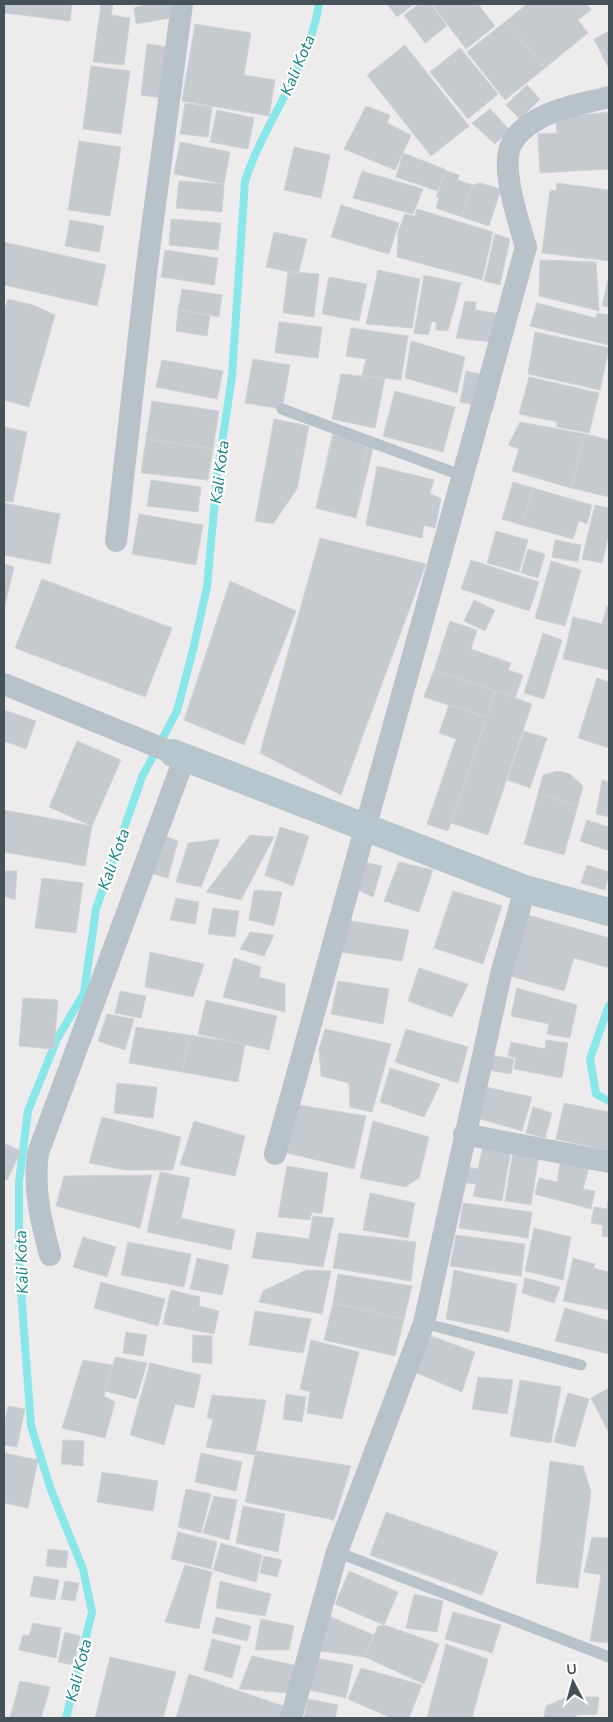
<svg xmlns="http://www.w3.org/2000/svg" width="613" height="1722" viewBox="0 0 613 1722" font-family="'Nunito Sans',sans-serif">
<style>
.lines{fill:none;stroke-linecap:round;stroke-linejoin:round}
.stream{stroke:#88e7e8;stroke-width:8}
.building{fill:#c5cace;stroke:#cfd3d7}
.lane{stroke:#b7c3c8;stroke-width:11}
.street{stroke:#b7c3c8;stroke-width:22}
.secondary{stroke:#b7c6cd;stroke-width:28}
.labels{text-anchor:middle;stroke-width:4.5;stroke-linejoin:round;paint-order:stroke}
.water-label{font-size:16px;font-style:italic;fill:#118183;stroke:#fff}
</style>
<rect width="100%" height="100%" fill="#eeebec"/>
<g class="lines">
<path class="stream" d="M609,1005l-19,54 6,35 13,7
M66,1718l26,-106 -9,-43 -32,-79 -20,-64 -12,-163v-81l9,-71 29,-72 27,-46 12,-84 46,-132 35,-66 16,-61 14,-63 10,-110 15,-101 13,-195c20,-61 64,-113 74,-177"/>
</g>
<path class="building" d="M4,4h68l-2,17 -66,-8z
M101,4h12l-2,11 19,3 -6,47 -31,-3z
M147,4h27l2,13 -40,7 -2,-16z
M387,4h27l-17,13z
M419,4h12l16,22 -22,17 -21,-28z
M432,4h46l17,22 -29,23z
M527,4h60l4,6 -13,10 10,13 -43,35 -39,-47z
M506,21l39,47 -40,32 -38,-48z
M195,24l56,9 -7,42 31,5 -6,36 -87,-15z
M609,31v38l-15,-30z
M147,44l22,3 -7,51 -21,-3z
M405,45l64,81 -38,30 -64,-81z
M460,48l38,46 -30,25 -38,-47z
M91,66l39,5 -9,63 -38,-5z
M527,85l13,14 -20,20 -14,-14z
M185,103l27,4 -4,30 -28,-3z
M366,106l24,9 -3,8 24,12 -16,35 -51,-21z
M490,109l20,21 -15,14 -23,-21z
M217,110l37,8 -6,31 -38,-7z
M609,112v57l-69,4 -2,-39 19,-1 -1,-15z
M79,141l42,6 -11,69 -42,-6z
M180,142l50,10 -6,32 -50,-10z
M294,147l36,8 -9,43 -37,-8z
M403,153l44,17 -10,21 -41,-14z
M362,171l61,18 -10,25 -60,-16z
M446,171l13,4 -1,5 15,5 -11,32 -26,-9 3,-11h-3z
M179,181l45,3 -2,28 -46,-4z
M480,183l21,6 -12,37 -27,-9 11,-32z
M557,183l52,7v71l-67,-8 8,-63 6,1z
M341,205l58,18 -10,31 -58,-17z
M417,209l76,23 -11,48 -85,-23 1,-25 7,-18 10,2z
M171,219l50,4 -3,27 -49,-5z
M70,220l34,6 -5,26 -34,-6z
M274,232l33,7 -9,35 -32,-7z
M495,234l15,5 -10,46 -16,-4z
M4,242l102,23 -9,41 -93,-21z
M165,250l53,8 -4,27 -53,-8z
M540,260l56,2 3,49 -60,-15z
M378,270l42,9 -8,49 -46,-4z
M288,271l31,3 -5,43 -31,-4z
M424,275l37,8 -13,48 -12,-1v-8l-4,-1 -4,14 -14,-2z
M329,277l38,7 -8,37 -37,-7z
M608,279h1v28l-7,-1z
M182,289l40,6 -3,22 -41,-7z
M8,299l25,6 22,10 -26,92 -25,-7v-89z
M465,301l11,1 -1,8 32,5 3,29 -54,-6z
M537,303l59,15 1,-5 12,2v30l-79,-19z
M178,310l32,5 -3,21 -31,-5z
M279,322l43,5 -4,31 -43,-5z
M351,328l57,8 -7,44 -39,-4 4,-17 -20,-3z
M535,332l74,16 -9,42 -72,-16z
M411,341l54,16 -8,36 -52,-15z
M253,359l37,6 -8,44 -37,-6z
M162,360l61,11 -6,28 -61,-12z
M466,371l34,7 -7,31 -33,-7z
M341,374l44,4 -10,50 -43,-9z
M529,377l70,16 -10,40 -32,-6v-5l-38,-8z
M395,391l60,16 -12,45 -60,-16z
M152,401l67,10 -6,38 -67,-10z
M274,419l35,7 -12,63 -24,35 -18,-3z
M520,422l65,12 -14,54 -59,-17 7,-22 -11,-4z
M4,427l23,5 -14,70 -9,-1z
M333,432l34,15 -11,71 -40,-10z
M585,434l24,6v57l-38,-9z
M334,435l40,9 -18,74 -40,-10z
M146,439l67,10 -5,31 -67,-7z
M377,466l57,14 -4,13 11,6 -6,29 -11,-3 -2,13 -56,-13z
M151,480l50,7 -3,25 -51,-6z
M513,482l20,6 -11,37 -20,-6z
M533,488l59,17 -5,19 -8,-3 -6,18 -51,-14z
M4,503l56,11 -10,50 -46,-9z
M595,505l14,3v25l-7,30 -20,-4z
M139,514l64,11 -7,40 -64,-11z
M496,531l32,9 -9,32 -32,-9z
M320,538l106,26 -85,231 -81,-42z
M555,540l26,5 -3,17 -26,-5z
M528,549l17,5 -7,24 -17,-5z
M471,560l68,22 -10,29 -68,-22z
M551,561l30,9 -16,56 -30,-8z
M4,564l10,3 -10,43z
M42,579l130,49 -27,69 -130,-49z
M230,581l66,30 -52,134 -60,-25z
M474,600l21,10 -10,21 -21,-10z
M607,606h2v64l-46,-11 10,-42 29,7z
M450,621l27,9 -6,19 40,14 -3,7 15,5 -8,23 -81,-28z
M543,633l19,7 -18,59 -20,-6z
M434,670l62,21 -9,27 -63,-21z
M597,678l12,4v66l-31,-10z
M496,691l36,13 -44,131 -37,-12z
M449,705l38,13 -39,113 -21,-7 29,-85 -17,-6z
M4,710l32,11 -10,28 -22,-8z
M524,731l23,7 -17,50 -23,-8z
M77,741l44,19 -29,66 -43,-19z
M558,771l12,3 13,12 -5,19 -40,-11 5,-19z
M602,780l7,2v35l-13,-3z
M538,794l40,11 -14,50 -40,-11z
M4,810l88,16 -7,40 -81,-14z
M587,820l22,7v24l-29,-10z
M280,827l29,9 -16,50 -28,-11z
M161,835l17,6 -10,37 -21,-6z
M250,835l24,2 -33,63 -35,-8z
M220,839l-19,48 -25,-5 12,-39z
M362,862l20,4 -9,31 -25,-12z
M399,862l34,8 -14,42 -35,-11z
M587,865l22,7 -4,18 -24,-7z
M4,871h13l-2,29 -11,-4z
M42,878l41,5 -7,50 -41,-5z
M254,890l28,2 -8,34 -25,-6z
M453,891l49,15 -19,58 -49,-16z
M176,898l23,4 -4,22 -25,-4z
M213,908l26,3 -4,26 -27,-3z
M528,915l81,23v30l-35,-10 -10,33 -54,-15z
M339,919l70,11 -7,31 -69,-10z
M250,932l24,3 -10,21 -24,-7z
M150,952l54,12 -11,33 -48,-10z
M234,958l27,9 -2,10 26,7v28l-62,-15z
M419,968l49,16 -16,33 -44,-16z
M338,981l51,8 -6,35 -52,-10z
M517,988l60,17 -7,33 -23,-4 2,-10 -38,-8z
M120,991l26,5 -5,22 -26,-5z
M23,998l35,2 -4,49 -35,-3z
M206,1000l71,16 -8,34 -71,-16z
M107,1014l27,5 -9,31 -27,-9z
M136,1027l53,8 -7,37 -53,-9z
M325,1029l66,15 -19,68 -22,-5 -1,-24 -28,-7 -2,-27z
M406,1029l62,18 -10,36 -63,-21z
M189,1035l56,9 -7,38 -56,-10z
M546,1040l22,3 -6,35 -48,-9 2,-11 -8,-2 3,-14 34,7z
M490,1055l24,4 -3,15 -23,-4z
M390,1068l50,16 -16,33 -44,-15z
M117,1083l40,4 -4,31 -39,-5z
M486,1087l46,10 -10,34 -42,-12z
M564,1103l45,9v39l-53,-12z
M299,1105l67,11 -12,53 -67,-16z
M533,1107l19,6 -7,25 -19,-5z
M102,1117l79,20 -8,33h-48l-36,-7z
M194,1121l51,15 -10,40 -55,-11z
M373,1121l56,16 -10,41 -14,9 -45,-9z
M6,1144l15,7 -14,29 -3,-2v-29z
M483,1146l28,4 -9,51 -29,-5 3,-12 -10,-1 2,-16 10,2z
M513,1151l26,4 -8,50 -26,-4z
M561,1157l29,7 -7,25 12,2 -4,18 -56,-15 4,-16 18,4z
M287,1166l41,7 -6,41 -10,-2 -2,8 -32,-3z
M160,1172l30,6 -9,40 54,12 -4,20 -84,-18z
M152,1175l-12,53 -84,-22 8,-30z
M370,1193l45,10 -7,35 -45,-8z
M608,1201h1v36l-7,-1 1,-11 -12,-2 3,-16 13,2z
M463,1203l69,9 -4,26 -69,-10z
M313,1216l21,2 -11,49 -71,-9 5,-26 52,7z
M534,1228l37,9 -8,43 -38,-9z
M339,1233l77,9 -5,39 -78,-13z
M456,1235l69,9 -4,32 -71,-10z
M83,1237l33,10 -9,30 -34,-10z
M128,1242l63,12 -7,33 -63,-12z
M197,1258l32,7 -7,30 -32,-6z
M573,1258l22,6 -1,4 15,4v38l-46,-9z
M306,1270l25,1 -9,43 -63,-12 4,-11z
M454,1270l63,14 -8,48 -63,-13z
M338,1274l74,12 -8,33 -71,-16z
M525,1278l35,9 -6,16 -32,-10z
M101,1282l64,17 -7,27 -64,-18z
M171,1290l29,7 -1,9 20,5 -5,23 -51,-10z
M333,1303l71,16 -9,37 -71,-16z
M565,1308l44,13v33l-54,-13z
M255,1311l56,8 -8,34 -54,-8z
M126,1332l21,3 -4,21 -20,-3z
M193,1335l19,1v28l-20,-2z
M428,1335l47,17 -13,40 -50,-21z
M311,1340l48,12 -17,67 -35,-6 3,-21 -10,-3z
M115,1357l32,6 -11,36 -31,-8z
M83,1360l29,5 -8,31 11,6 -10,36 -43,-10z
M150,1363l51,12 -7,33 -19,-4 -11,41 -34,-10z
M478,1377l35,3 -6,34 -35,-5z
M520,1380l41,7 -10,56 -41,-7z
M609,1388v45l-18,-35z
M568,1393l21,6 -14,48 -21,-5z
M286,1394l20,3 -4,25 -19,-3z
M212,1395l54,5 -11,55 -49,-8 7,-28 -6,-1z
M8,1406l17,3 -8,38 -13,-2v-18z
M63,1440l21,1 -1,25 -22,-2z
M256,1451l95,15 -17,54 -89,-18z
M4,1453l34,7 -10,48 -24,-5z
M201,1453l41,9 -6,29 -41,-9z
M550,1461l33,5 8,26 -13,96 -42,-5z
M102,1472l56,9 -5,30 -56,-9z
M186,1489l25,5 -10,39 -23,-6z
M214,1496l23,4 -8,40 -26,-7z
M243,1506l42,8 -7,38 -42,-9z
M386,1512l112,40 -16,43 -112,-40z
M178,1532l39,10 -6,27 -40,-10z
M592,1537l17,1v105l-19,-2 11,-66 -17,-3z
M221,1543l41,12 -6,27 -43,-12z
M48,1549l20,2 -2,17 -20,-2z
M264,1556l18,4 -5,17 -17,-4z
M185,1565l27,7 -13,57 -34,-7z
M349,1571l49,21 -14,33 -49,-21z
M34,1576l25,4 -4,20 -25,-4z
M65,1581l14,2 -4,18 -14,-2z
M220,1581l51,13 -6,22 -49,-8z
M414,1594l29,7 -6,31 -31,-4z
M453,1612l48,13 -9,28 -47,-14z
M326,1615l48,20 -9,22 -44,-6z
M216,1617l35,9 -4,15 -35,-8z
M261,1619l33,7 -5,24h-34z
M33,1623l28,5 -5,30 -37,-8 4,-15 6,1z
M384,1625l55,19 -15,40 -59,-27 13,-31z
M65,1632l15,4 -6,29 -16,-3z
M212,1639l29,7 -9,32 -28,-8z
M446,1644l42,15 -16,59h-45z
M252,1656l42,9 -5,28 -50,-4z
M110,1657l66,15 -13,46h-68z
M316,1658l37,7 -7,33 -36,-8z
M361,1668l61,17 -13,33h-18l-43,-19z
M189,1674l97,33 -3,11h-107z
M20,1681l30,6 -9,31h-31z
M567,1697h32l-2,17 -21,1v3h-32l2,-12z
M308,1699l30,6 -3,13h-31z"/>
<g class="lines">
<path class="lane" d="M282,409l181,67
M424,1323l157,42
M337,1552l272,105"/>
<path class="street" d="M116,541l31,-276 35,-261
M4,684l169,69
M464,1134l145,28
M275,1154l251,-907c-7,-24 -27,-82 -14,-104 6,-12 17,-19 28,-25 20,-11 47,-15 69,-21
M50,1255c-9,-34 -17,-66 -12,-102l146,-394
M291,1718l46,-166 87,-229 77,-349 24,-85"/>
<path class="secondary" d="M173,753l352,136 84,23"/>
</g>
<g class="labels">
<g class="water-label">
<text transform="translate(297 65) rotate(-67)" y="6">Kali Kota</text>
<text transform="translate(219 472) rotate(-83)" y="6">Kali Kota</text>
<text transform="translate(113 859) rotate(-70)" y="6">Kali Kota</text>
<text transform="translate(21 1262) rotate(-92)" y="6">Kali Kota</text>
<text transform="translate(78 1670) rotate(-76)" y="6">Kali Kota</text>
</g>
</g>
<rect width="613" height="1722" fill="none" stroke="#455358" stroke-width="10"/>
<g transform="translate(573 1682) rotate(354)" stroke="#ffffff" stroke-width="4" paint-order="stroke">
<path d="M0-4L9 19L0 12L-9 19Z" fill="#455358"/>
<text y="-8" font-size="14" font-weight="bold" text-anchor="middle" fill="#455358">U</text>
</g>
</svg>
